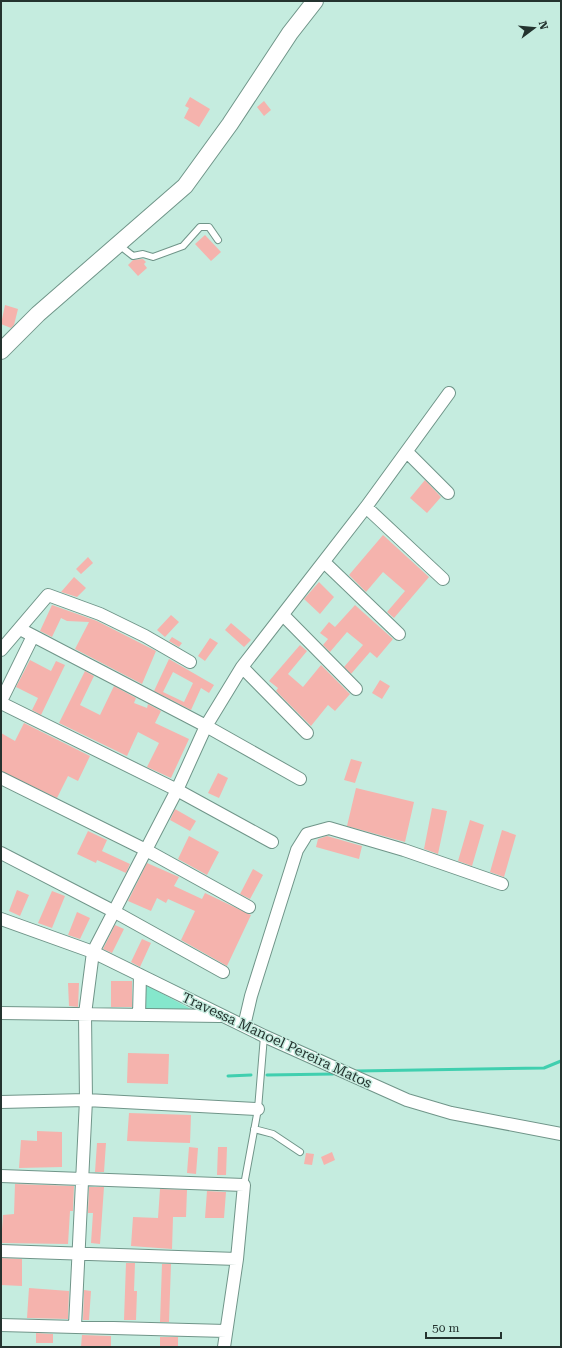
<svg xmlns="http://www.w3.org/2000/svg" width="562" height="1348" viewBox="0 0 562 1348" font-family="'Roboto Serif',serif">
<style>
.green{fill:#85e7cc}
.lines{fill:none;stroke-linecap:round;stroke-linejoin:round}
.stream{stroke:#40cfaf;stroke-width:3}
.building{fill:#f5b3ad;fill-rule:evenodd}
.lane-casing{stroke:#709589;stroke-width:8}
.street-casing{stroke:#709589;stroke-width:14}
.secondary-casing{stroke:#709589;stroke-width:18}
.lane{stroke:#fff;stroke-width:6}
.street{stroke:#fff;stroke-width:12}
.secondary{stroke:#fff;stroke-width:16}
.labels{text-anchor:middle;stroke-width:3;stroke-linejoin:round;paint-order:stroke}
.street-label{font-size:14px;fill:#24332f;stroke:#c5ecdf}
</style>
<rect width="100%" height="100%" fill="#c5ecdf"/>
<path class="green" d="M146,985l45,24h-45z"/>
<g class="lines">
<path class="stream" d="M357,1071l187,-3 17,-7
M267,1075l66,-1
M228,1076l23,-1"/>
</g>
<path class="building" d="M190,97l20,12 -11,18 -15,-9 5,-10 -4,-2z
M264,101l7,9 -7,6 -7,-9z
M205,235l16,17 -10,9 -16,-17z
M143,259l3,3 -2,2 3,4 -9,8 -10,-11 5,-5z
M5,305l13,4 -4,16 -3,3 -10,-4z
M425,480l16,17 -14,16 -17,-15z
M383,535l46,42 -35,41 -7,-6 18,-21 -22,-19 -17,20 -17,-17z
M88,557l5,6 -12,11 -5,-5z
M74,577l12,11 -9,9 -16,-5z
M319,582l15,15 -14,17 -16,-15z
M52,605l45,16 59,30 -14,33 -67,-35 14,-27 -22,-1 -6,-3 -9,19 -12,-6z
M355,605l38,34 -16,19 -7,-6 -19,22 -7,-7 19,-22 -16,-13 -17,20 -7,-7 5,-6 -8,-6 9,-11 6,5z
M171,615l8,7 -14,15 -8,-7z
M231,623l20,17 -7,7 -19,-17z
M172,637l10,6 -3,4 -10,-6z
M210,638l8,5 -13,18 -7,-5z
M300,645l7,6 -19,23 15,13 18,-22 29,29 -15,17 -7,-6 -17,21 -35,-35 2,-3 -9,-7z
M169,659l45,26 -5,8 -8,-5 -10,22 -37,-19zM173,672l20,11 -9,19 -21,-10z
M30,660l21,11 5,-10 9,4 -24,50 -9,-5 6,-12 -22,-11z
M85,671l9,5 -14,29 20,10 14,-29 22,12 -2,5 13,5 1,-4 13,7 -6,12 34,16 -18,39 -24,-11 12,-24 -21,-11 -11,24 -68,-33z
M380,680l10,6 -8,13 -10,-6z
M24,723l66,33 -12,25 -10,-5 -11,22 -56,-27v-38l14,8z
M351,759l11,3 -7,21 -11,-3z
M218,773l10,5 -9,20 -11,-5z
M356,788l58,14 -9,40 -58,-16z
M432,808l15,3 -9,43 -14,-5z
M175,809l21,12 -6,10 -20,-11z
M470,820l14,5 -12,41 -14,-5z
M502,830l14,5 -12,42 -14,-5z
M88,831l19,9 -5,11 28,13 -4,9 -29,-13 -1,3 -19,-9z
M189,836l30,16 -12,23 -29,-16z
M327,836l35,10 -3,13 -43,-12 2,-8z
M147,863l32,14 -5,9 28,13 3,-6 46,22 -24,51 -46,-26 14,-29 -27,-12 -2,4 -9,-5 -6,13 -23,-10z
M253,869l10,6 -13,24 -10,-5z
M17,890l12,5 -9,21 -11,-5z
M52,891l13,5 -13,32 -14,-5z
M77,912l13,6 -10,21 -12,-4z
M115,925l9,4 -12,24 -9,-4z
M142,939l9,4 -11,24 -9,-5z
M111,981h21v26h-21z
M68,983h11l-1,24 -9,-1z
M128,1053l41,1 -1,30 -41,-1z
M129,1113l62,2 -1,28 -63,-2z
M37,1131l25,1v35l-43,1 2,-28 16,1z
M97,1143h9l-2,29h-9z
M189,1147l9,1 -2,26 -9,-1z
M218,1147h9l-1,28h-9z
M332,1152l3,8 -11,5 -3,-8z
M306,1153l8,1 -2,11 -8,-1z
M15,1184l59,2 -1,25h-3l-2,33 -67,-1 2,-28 11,-1z
M89,1187h15l-4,57 -9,-1 2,-30h-5z
M160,1189l27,1 -1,27h-13l-1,32 -41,-3 2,-29 25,1z
M207,1191l19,1 -2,26h-19z
M1,1258l21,1v27l-21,-1z
M126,1263h9l-1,28h3l-1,29h-12z
M162,1264h9l-2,58h-9z
M29,1288l40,3 -1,28 -41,-1z
M84,1290l7,1 -2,29h-6z
M36,1333l17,1v9h-17z
M82,1335l29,1v11h-30z
M160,1337h18v10h-18z"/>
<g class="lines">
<defs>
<path id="lane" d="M119,245l14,11 10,-2 10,3 30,-11 17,-19h9l9,13
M254,1129l19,5 27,18
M244,1185l14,-76 6,-73"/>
<path id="street" d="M407,452l41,41
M366,507l77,72
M324,562l75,72
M283,615l73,74
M20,629l186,97 94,53
M1,650l47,-55 52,19 45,22 45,26
M242,667l65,66
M1,701l32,-65
M1,703l176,87 95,52
M1,778l145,72 103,57
M1,853l114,59 108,60
M1,919l92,33 171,84 143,64 44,13 110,21
M1,1013l219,3
M139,1015l1,-40
M244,1026l7,-30 46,-146 10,-16 22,-6 75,22 98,34
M1,1102l85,-2 172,9
M1,1176l243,9 -7,74 -13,88
M1,1251l236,8
M1,1325l225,6
M75,1326l11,-226 -1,-86 8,-62 84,-162 29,-64 36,-59 124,-160 83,-114"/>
<path id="secondary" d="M1,351l37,-37 147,-128 45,-62 60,-91 25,-32"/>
</defs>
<use href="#lane" class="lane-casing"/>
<use href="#street" class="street-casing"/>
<use href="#secondary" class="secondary-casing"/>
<use href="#lane" class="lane"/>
<use href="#street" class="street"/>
<use href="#secondary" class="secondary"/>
</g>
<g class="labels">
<g class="street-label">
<text transform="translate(277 1040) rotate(25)" y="5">Travessa Manoel Pereira Matos</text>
</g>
</g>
<rect width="562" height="1348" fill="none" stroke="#24332f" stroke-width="4"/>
<g transform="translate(534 28) rotate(74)" stroke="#c5ecdf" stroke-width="3" paint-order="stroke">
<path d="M0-3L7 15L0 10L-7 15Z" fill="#24332f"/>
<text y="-6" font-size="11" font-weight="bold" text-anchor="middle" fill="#24332f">N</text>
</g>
<path d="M426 1332v6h75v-6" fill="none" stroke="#24332f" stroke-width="2"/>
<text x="432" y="1332" font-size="12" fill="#24332f" stroke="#c5ecdf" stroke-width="3" paint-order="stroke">50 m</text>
</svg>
